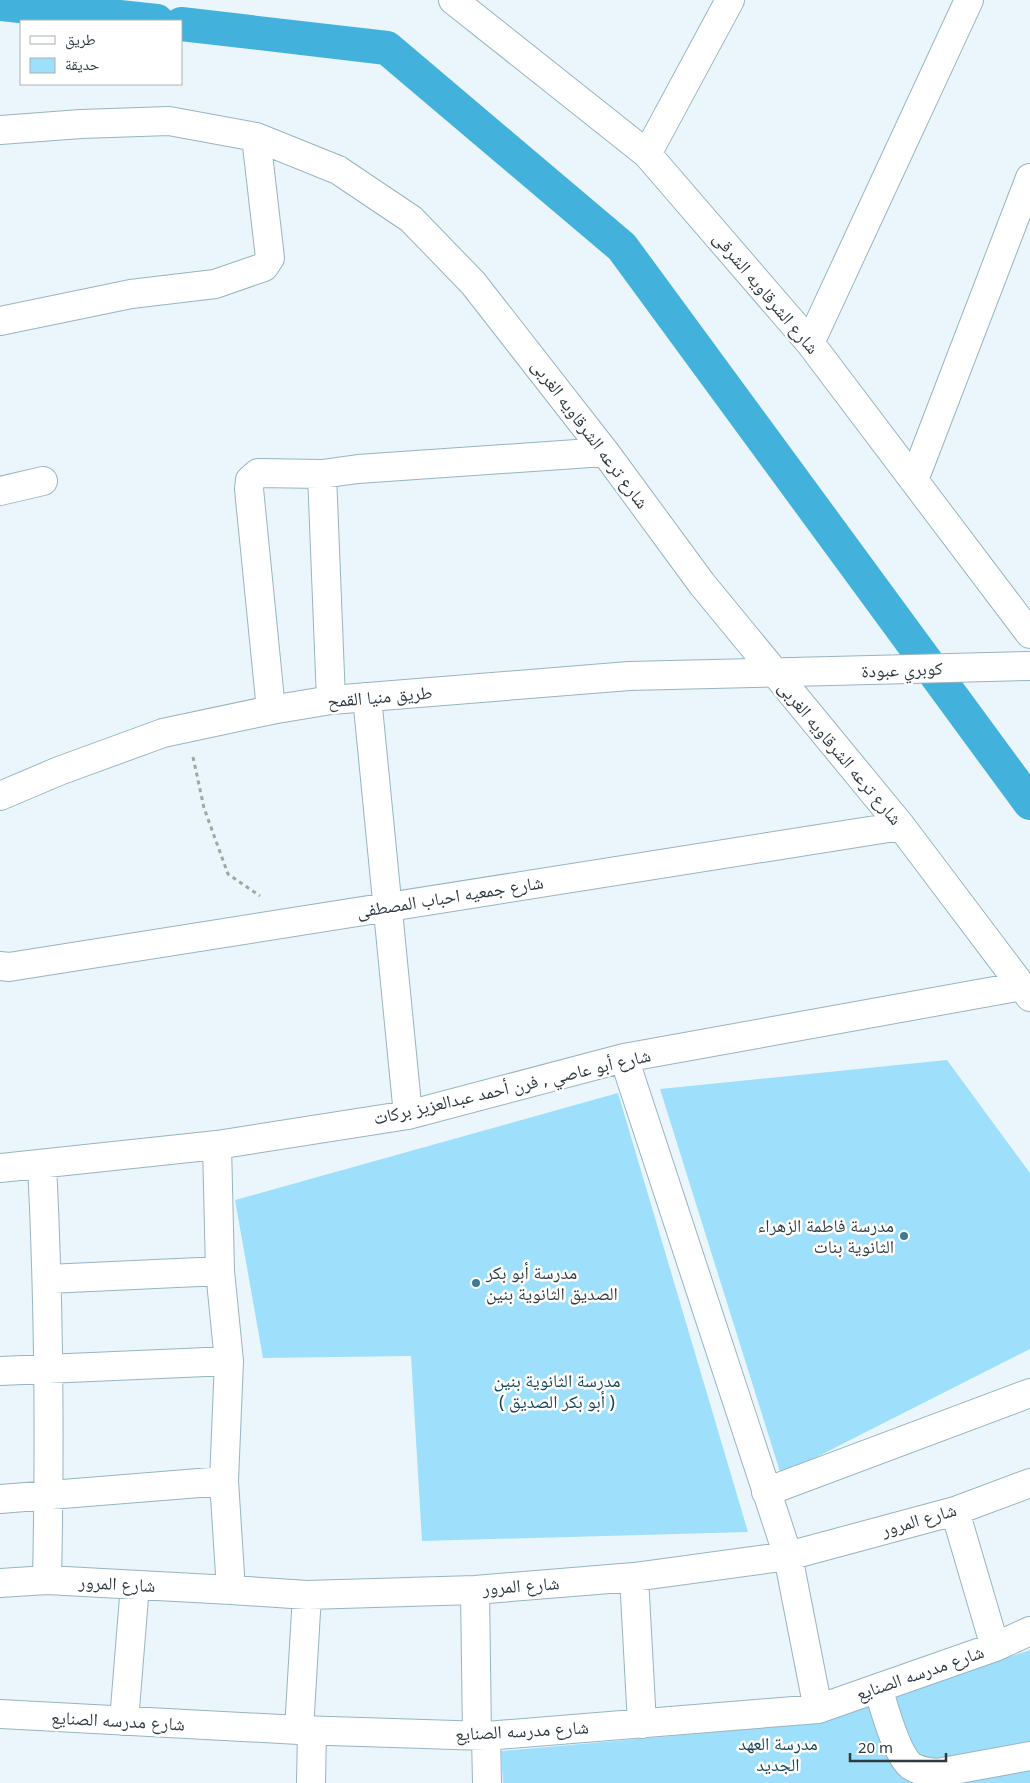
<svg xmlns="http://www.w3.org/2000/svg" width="1030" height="1783" viewBox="0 0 1030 1783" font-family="'Noto Sans','Noto Naskh Arabic',sans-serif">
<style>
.green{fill:#9ee0fc}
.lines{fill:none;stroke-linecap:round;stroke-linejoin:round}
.canal{stroke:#42b2dc;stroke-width:34}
.minor-casing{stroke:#97b4c1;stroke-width:30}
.major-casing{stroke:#97b4c1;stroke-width:30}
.path{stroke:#9ca8ad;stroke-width:3;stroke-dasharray:4 4;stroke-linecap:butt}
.minor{stroke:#fff;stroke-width:28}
.major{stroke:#fff;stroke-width:28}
.poi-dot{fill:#3f7a92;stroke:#fff;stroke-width:2}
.labels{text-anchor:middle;stroke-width:5;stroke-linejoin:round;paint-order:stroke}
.street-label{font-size:18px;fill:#2f3b40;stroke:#fff}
.poi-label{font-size:18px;fill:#2f3b40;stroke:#fff;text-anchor:end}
.park-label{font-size:18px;fill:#154456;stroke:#fff}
</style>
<rect width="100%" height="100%" fill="#eaf6fc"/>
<path class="green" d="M947,1060l83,113v176l-249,126 -121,-386z
M618,1093l130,439 -326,9 -11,-185 -148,2 -28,-158z
M1030,1650v133h-527l-2,-32 307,-27z"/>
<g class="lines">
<path class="canal" d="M0,4l157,17
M181,24l206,24 235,199 408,556"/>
<defs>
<path id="minor" d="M453,0l194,154 163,189 220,291
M0,130l81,-6 88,-3 87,16 82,33 73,49 62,64 132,169 97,132 199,242 129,171
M647,154l83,-154
M0,321l131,-27 84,-10 49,-17 6,-9 -14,-121
M810,343l159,-343
M322,474l36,-5 247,-17
M914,480l116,-302
M0,491l43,-10
M367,697l41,418
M271,710l-22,-221 1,-9 8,-7 64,1 9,226
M0,966l9,1 892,-141
M624,1058l164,498 30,153
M217,1145l3,126 9,90 -5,120 7,109
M42,1164c7,139 8,277 5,416
M0,1168l217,-23 191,-30 216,-57 398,-72
M48,1279l172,-8
M0,1371l229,-10
M766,1492l264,-99
M0,1499l224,-18
M955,1511l40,136
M634,1577l8,147
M0,1583l47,-3 184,10 76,5 168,-5 159,-13 154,-21 167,-45 75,-28
M475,1590l2,147
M878,1688c6,19 18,66 33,78 8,5 17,6 26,7l93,-17
M0,1714l299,16 187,6 332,-27 177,-62 35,-16
M124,1721l11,-136
M299,1730l8,-135
M486,1736l1,47
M311,1783l1,-52"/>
<path id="major" d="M0,796l59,-25 104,-38 108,-23 60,-10 298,-24 401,-10"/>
</defs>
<use href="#minor" class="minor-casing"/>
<use href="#major" class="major-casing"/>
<path class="path" d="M193,757l11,51 24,66 32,22"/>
<use href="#minor" class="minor"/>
<use href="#major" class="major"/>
</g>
<g class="poi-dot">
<circle cx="904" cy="1236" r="5"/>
<circle cx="476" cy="1283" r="5"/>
</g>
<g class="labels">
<g class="street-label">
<text transform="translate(766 293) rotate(50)" y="6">شارع الشرقاويه الشرقى</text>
<text transform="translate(590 434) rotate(53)" y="6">شارع ترعه الشرقاويه الغربى</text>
<text transform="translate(902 670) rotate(-2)" y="6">كوبري عبودة</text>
<text transform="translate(380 697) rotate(-5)" y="6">طريق منيا القمح</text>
<text transform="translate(840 753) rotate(50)" y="6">شارع ترعه الشرقاويه الغربى</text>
<text transform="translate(450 897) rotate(-9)" y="6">شارع جمعيه احباب المصطفى</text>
<text transform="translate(512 1087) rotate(-13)" y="6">شارع أبو عاصي , فرن أحمد عبدالعزيز بركات</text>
<text transform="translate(919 1520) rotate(-16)" y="6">شارع المرور</text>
<text transform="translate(117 1584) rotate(3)" y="6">شارع المرور</text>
<text transform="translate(521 1586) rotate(-4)" y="6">شارع المرور</text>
<text transform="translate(920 1673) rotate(-19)" y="6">شارع مدرسه الصنايع</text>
<text transform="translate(118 1721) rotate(3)" y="6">شارع مدرسه الصنايع</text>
<text transform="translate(522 1731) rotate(-3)" y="6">شارع مدرسه الصنايع</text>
</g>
<g class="poi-label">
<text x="894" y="1232">مدرسة فاطمة الزهراء<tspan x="894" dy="21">الثانوية بنات</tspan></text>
<text x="486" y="1279" text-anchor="start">مدرسة أبو بكر<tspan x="486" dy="21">الصديق الثانوية بنين</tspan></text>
</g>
<g class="park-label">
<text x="557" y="1387">مدرسة الثانوية بنين<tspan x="557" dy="21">( أبو بكر الصديق )</tspan></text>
<text x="778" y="1750">مدرسة العهد<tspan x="778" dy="21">الجديد</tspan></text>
</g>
</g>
<rect x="20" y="20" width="162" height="65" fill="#ffffff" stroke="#acb1b3"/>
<rect x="30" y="36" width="25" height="8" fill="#ffffff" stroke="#acb1b3"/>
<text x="65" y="45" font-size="15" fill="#2f3b40">طريق</text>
<rect x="30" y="58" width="25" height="15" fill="#9ee0fc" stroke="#acb1b3"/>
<text x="65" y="70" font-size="15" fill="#2f3b40">حديقة</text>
<path d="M850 1753v8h96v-8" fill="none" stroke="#2f3b40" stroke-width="2.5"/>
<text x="858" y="1753" font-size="15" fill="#2f3b40" stroke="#ffffff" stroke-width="4" paint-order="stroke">20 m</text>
</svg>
